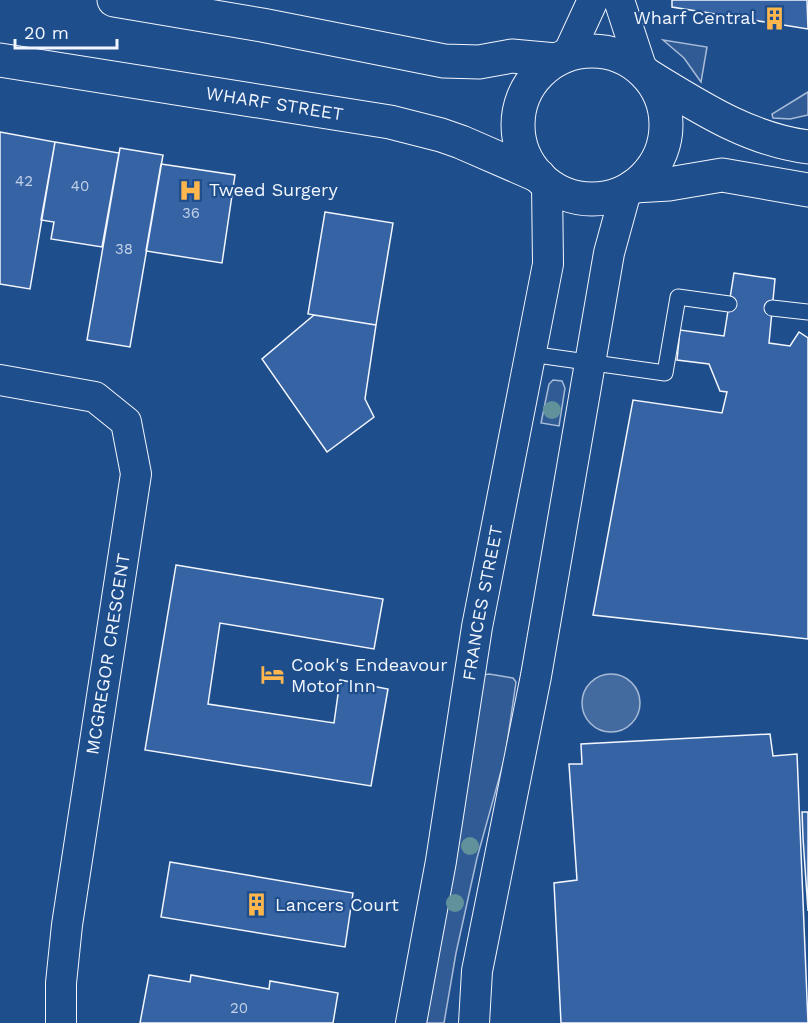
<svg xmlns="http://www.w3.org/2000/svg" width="808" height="1023" viewBox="0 0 808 1023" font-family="'Work Sans',sans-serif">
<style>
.built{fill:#305b95;stroke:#a8bbd7;stroke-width:1.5}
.water{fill:#446ba0;stroke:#a8bbd7;stroke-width:1.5}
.building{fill:#3563a3;stroke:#f2f6ff;stroke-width:1.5}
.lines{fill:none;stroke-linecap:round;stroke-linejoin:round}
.service-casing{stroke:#f2f6ff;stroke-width:17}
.minor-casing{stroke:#f2f6ff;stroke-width:32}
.secondary-casing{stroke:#f2f6ff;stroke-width:35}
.service{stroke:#1f4e8c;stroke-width:15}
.minor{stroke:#1f4e8c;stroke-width:30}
.secondary{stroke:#1f4e8c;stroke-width:33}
.tree{fill:#61919a}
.labels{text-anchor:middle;stroke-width:4.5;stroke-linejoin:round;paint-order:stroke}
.number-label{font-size:15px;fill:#c3d1e8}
.poi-label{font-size:18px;fill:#f2f6ff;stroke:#1f4e8c;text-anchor:start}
.street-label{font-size:18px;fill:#f2f6ff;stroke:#1f4e8c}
</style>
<rect width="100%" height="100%" fill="#1f4e8c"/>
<path class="built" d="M663,40l44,7 -6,35 -17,-24z
M808,92v23l-18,4 -17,-1 -1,-4z
M553,380l9,1 3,7 -6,38 -18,-3 8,-39z
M489,674l24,4 3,4 -11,75 -28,101 -21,95 -12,70h-18l57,-348z"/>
<path class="water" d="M582 703a29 29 0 1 1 58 0a29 29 0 1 1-58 0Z"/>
<path class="building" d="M672,0h135l1,29 -136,-22z
M0,132l55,10 -25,147 -30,-5z
M55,142l64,11 -17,94 -51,-8 3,-17 -13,-2z
M120,148l43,7 -33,192 -43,-7z
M161,164l74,11 -13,88 -76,-12z
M325,212l68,11 -17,102 -68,-11z
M734,273l41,6 -6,64 21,3 9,-14 9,6v301l-215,-24 40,-215 89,13 5,-21 -7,-1 -11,-27 -32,-4 3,-30 44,6z
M314,315l62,10 -11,74 9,18 -47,35 -65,-93z
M176,565l207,34 -9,50 -154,-26 -12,81 126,19 6,-43 48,9 -17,97 -226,-36z
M770,734l3,22 24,-2 11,269h-247l-7,-140 23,-3 -8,-116h13l-1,-20z
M802,812h6v99l-5,-73z
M170,862l183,31 -8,54 -184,-30z
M149,975l41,7 1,-7 78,14 1,-8 68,12 -5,30h-193z"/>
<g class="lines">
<defs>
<path id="service" d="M772,308l36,4
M530,354l135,19 13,-76 51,7"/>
<g id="minor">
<path d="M619,0l23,70"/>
<path d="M568,54l25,-54"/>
<path d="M0,380l95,17 31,25 10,52 -69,451 -6,58v40"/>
<path id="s1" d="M411,1023l30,-162 36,-234 71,-363 -1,-80"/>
<path d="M474,1023l3,-52 59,-295 73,-423 17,-62"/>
</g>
<g id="secondary">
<path d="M114,0l148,25 182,36 35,1 33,-6 44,4"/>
<circle cx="592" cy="125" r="74"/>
<path id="s2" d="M0,60l390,62 51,13 20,7 78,34"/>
<path d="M647,75c51,31 100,64 161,72"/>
<path d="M634,186l35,-2 53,-9 86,15"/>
</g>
</defs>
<use href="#service" class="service-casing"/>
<use href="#minor" class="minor-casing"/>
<use href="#secondary" class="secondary-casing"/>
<use href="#service" class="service"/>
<use href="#minor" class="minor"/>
<use href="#secondary" class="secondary"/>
</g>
<g class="tree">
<circle cx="552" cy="410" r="9"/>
<circle cx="470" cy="846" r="9"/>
<circle cx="455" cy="903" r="9"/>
</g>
<defs>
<symbol id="building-bare" viewBox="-9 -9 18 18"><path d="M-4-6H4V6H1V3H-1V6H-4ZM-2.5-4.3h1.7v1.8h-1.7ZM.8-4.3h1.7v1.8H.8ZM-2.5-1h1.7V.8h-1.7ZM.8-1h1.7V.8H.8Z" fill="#ffb74d" stroke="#1f4e8c" stroke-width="2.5" paint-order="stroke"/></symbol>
<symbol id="hospital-bare" viewBox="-9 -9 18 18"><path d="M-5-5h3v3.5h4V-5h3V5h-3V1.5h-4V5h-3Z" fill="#ffb74d" stroke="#1f4e8c" stroke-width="2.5" paint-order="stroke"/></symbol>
<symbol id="hotel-bare" viewBox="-9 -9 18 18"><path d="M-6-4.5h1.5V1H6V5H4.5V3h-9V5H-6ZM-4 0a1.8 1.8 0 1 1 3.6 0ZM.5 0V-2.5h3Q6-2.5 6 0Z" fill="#ffb74d" stroke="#1f4e8c" stroke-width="2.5" paint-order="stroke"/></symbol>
</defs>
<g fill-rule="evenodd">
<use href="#building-bare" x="758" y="2" width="33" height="33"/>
<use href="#hospital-bare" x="174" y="174" width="33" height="33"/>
<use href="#hotel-bare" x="256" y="658" width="33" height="33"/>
<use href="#building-bare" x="240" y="888" width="33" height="33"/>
</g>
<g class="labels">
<g class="number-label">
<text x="24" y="186">42</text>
<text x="80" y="191">40</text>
<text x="191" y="218">36</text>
<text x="124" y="254">38</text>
<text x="239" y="1013">20</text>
</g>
<g class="poi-label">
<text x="756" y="24" text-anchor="end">Wharf Central</text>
<text x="209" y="196">Tweed Surgery</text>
<text x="291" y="671">Cook's Endeavour<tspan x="291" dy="21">Motor Inn</tspan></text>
<text x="275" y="911">Lancers Court</text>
</g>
<g class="street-label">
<text dy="6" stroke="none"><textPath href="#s2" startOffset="278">WHARF STREET</textPath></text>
<text dy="6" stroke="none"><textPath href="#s1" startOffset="426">FRANCES STREET</textPath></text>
<text transform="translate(108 654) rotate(-81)" y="6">MCGREGOR CRESCENT</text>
</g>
</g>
<path d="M15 39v9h102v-9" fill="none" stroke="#f2f6ff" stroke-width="3"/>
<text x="24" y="39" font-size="18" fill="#f2f6ff" stroke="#1f4e8c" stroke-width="4.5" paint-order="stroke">20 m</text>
</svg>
